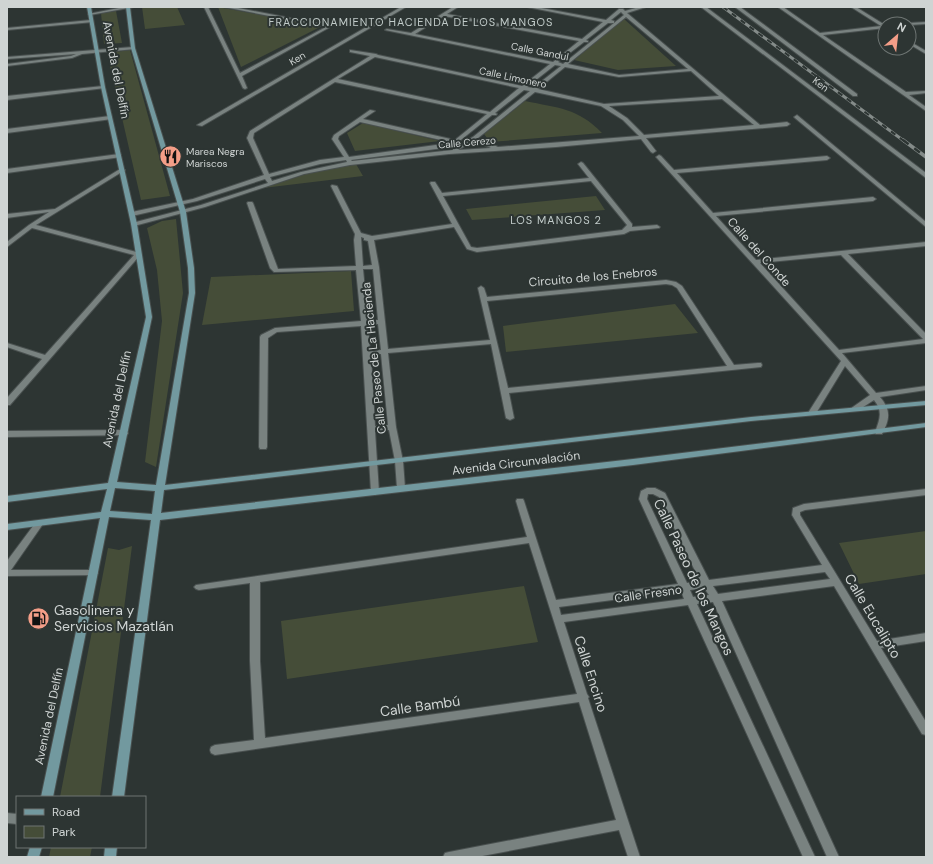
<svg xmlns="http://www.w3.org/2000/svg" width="933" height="864" viewBox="0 0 933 864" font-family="'DM Sans',sans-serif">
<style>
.green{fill:#454d38}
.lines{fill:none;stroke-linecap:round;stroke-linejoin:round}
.street-casing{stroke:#49504f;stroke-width:2}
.secondary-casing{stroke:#49504f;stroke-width:2}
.street{fill:#798280;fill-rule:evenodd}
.secondary{fill:#72999f;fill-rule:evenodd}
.rail-far1-casing{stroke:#848b89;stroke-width:3}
.rail-casing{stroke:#848b89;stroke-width:3.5}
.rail-far1{stroke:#2d3533;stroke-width:2;stroke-dasharray:5.5;stroke-linecap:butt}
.rail{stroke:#2d3533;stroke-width:2.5;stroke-dasharray:7;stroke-linecap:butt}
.labels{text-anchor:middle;stroke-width:4;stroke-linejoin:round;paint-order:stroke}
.far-street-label{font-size:10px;fill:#cfd4d3;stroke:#2d3533}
.far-poi-label{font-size:10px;fill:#cfd4d3;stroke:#2d3533;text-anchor:start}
.far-neighbourhood-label{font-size:11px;letter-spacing:1px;fill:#c1cbc9;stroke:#2d3533}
.street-label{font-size:12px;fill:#cfd4d3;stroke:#2d3533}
.near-street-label{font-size:14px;fill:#cfd4d3;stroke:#2d3533}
.near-poi-label{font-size:14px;fill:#cfd4d3;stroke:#2d3533;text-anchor:start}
</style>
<rect width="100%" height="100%" fill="#2d3533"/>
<path class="green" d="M142,7h35l8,18 -40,4z
M218,7l104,19 -81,41z
M116,11l6,32 -18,1 -3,-31z
M624,19l52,47 -58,4 -44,-10z
M130,50l40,146 -29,4 -34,-147z
M525,101c33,7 53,7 77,32l-112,9 -6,-8z
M363,123l77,18 -85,10 -8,-18z
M356,164l7,12 -100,12 58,-19z
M596,196l9,14 -133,10 -6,-11z
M176,219l7,74 -27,174 -11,-5 17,-141 -5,-51 -10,-42 15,-7z
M351,271l3,40 -152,14 9,-48z
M675,304l23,29 -192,19 -3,-26z
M926,531v43l-67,10 -20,-41z
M132,546l-32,251h-40l48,-249 11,2z
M524,586l14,56 -251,37 -6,-58z
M51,847h41l-2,10h-41z"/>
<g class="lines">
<defs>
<path id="street" d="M124,7h10l-44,8 -2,-1z
M204,7h4l32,66 86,-46 -102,-20h9l99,19 -90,50 5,12 -2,1 -2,-1z
M401,7h5l-204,119 -5,-1z
M453,7h5l-11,7 135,25 21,-17 -76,-15h9l70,13 13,-11h4l2,2 14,-4h7l-19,6 133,112 27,-3 3,2 -3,2 -141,12 10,13 -3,2 -2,-1 -10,-13 -85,8 -107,7 -99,11 -46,9 -99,33 -71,19 -3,-2 1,-1 69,-18 67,-22 -3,-4 -68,22 -65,15 -3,-2 3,-2 61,-13 71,-24 -17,-37 3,-7 120,-75 -20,-4v-2l26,4 2,1 144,31 28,-22 -165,-34 2,-1 24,4zM621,12l3,3 -61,49 -5,-2 26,-20h4v-1l-2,-1 22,-17h6v-2l-3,-1zM444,16l135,25 -26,21 -138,-28zM626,17l62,52 -69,6 -51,-11zM375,57l144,31 -29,24 -152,-33zM555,65l6,1 -28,22 -6,-1zM565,67l54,10 72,-6 28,25 -115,8 -66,-15zM335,82l152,32 -32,26 -92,-21 12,-8 -5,-1 -36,25 -2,4 12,18 -24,3 -51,14 -16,-36 1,-5zM524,90l6,1 -57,46 -20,11v2l-101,11 -1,-1 93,-12 13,-5 35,-28h4l1,-1 -2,-1zM535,92l66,14 22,14 16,16 -141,11 -20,-9zM722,99l32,26 -110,10 -17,-17 -18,-12zM360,122l90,20 -7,2 -94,13 -11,-18 1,-3zM474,141l17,7 -33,2zM346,160l1,2 -46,10 -29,9 -2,-4 50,-13z
M701,7h5l220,166v5z
M735,7h5l117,87v2h-4z
M778,7h5l37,26 61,-7 -30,-19h5l29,18v3l-62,7 83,57 20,-1v2l-17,2 17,12v4z
M91,20h2v2l-86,8v-2z
M926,22v2l-17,1v-1h-2l2,-1z
M909,41l17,10v3l-17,-10z
M133,47l2,1v1l-53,5 -10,4 -65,8v-2l64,-8 5,-2 -69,5v-2z
M103,86l2,1v1l-98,12v-4z
M797,115l129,107v5l-131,-109 -1,-1z
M110,116l2,1v2l-105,14v-4z
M119,154l2,1v2l-114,16v-4z
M659,155l2,1 13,14 153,-14 3,2 -3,2 -150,13 36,40 160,-16 3,2 -3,2 -157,15 40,44 170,-18v4l-78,8 78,80v9l-84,10 34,40 50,-7v4l-46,7c11,13 10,22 2,37h-6l-1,-2c5,-13 8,-21 -1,-32l-17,11h-6l-1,-2 20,-14 -25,-29 -30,49h-6l-1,-2 33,-52 -184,-203 -1,-1zM841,255l82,84 -84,11 -79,-87z
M581,162l2,1 49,61v3l25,-2 3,2 -1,1 -29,3 -6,3 -147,18 -10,-3 -13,-22 -80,13 5,27 9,82 102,-9 -12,-52 3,-2 3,2 3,9 179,-17 10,2 6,4 52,79 24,-2h3l1,2 -1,2 -252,26 5,25 -4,2 -4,-2 -15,-74 -103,9 8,74 7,34 2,27 -4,3 -4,-3 -2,-27 -6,-31 -14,1 4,61 -4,3 -4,-3 -10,-166 -84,6 -9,6 -1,109 -1,2h-6l-1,-2 1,-110 1,-2 14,-7 86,-7 -5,-51 -82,2 -4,-4 -23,-65 1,-1h4l1,1 25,66 78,-3 -2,-26 1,-6 -24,-48 1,-1 5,1 24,47 11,3 80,-12 -22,-41 1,-1h4l7,11 147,-15 -11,-14zM591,181l36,44 -5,5 -145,18 -6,-1 -28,-51zM361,237l3,1v2l4,1 4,24 -9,1zM363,269h10l5,51 -10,1zM666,284l6,1 5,3 50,78 -219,22 -21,-87zM378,324l3,26 -11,1 -2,-26zM381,354l7,71 -13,1 -4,-71z
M120,169l5,1 -89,55 104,28 1,1 -131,151h-3v-7l35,-39 -35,-12v-4l38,12 89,-100 -102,-27 -25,19v-5l22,-17 20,-13 -42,6v-4l48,-5z
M124,430l4,3 -1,2 -120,2v-6z
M647,488h8l10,5 44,87 113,-15 -30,-50 1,-7 11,-4 122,-15v6l-121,15 -5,2v3l77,126 49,-8v8l-45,7 45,74v13l-4,-1 -88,-148 -112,15 117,256h-12l-114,-255 -16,2 118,253h-12l-115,-252 -124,17 23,72 2,3 -1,1 52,159h-12l-9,-27 -142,27h-34l2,-4 4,-1 167,-32 -37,-118 -364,53 -4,-2 -1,-3 1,-3 4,-2 39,-5 -4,-79v-78l-51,7 -3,-1 -2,-2 2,-2 331,-48 -11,-36 1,-2h6l1,2 32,99 122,-16 -39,-85 2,-8zM648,494h5l6,3 41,84 -13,2 -40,-84zM529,543l48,151 -312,44 -5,-77v-79zM825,572l5,7 -112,15 -5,-8zM704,588l5,7 -16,2 -3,-7zM681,591l3,8 -123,16 -2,-8z
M39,521l3,1 1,2 -32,46h82l3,1 2,2 -2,2 -89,1v-15l29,-39z
M7,813l10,1v10l-10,-1z"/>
<path id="secondary" d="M87,7h4l14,80 32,137 15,93 -35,165 39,3 33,-192 -1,-25 -8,-56 -49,-164 -5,-41h4l5,41 51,164 8,56 1,25 -30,192 586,-68 175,-16v4l-175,16 -587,69 -3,23 472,-54 293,-36v4l-293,38 -473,55 -36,277h-12l39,-277 -42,-3 -56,280h-12l59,-279 -93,12v-6l94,-12 6,-23 -100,13v-6l101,-13 38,-166 -15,-93 -30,-137zM115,488l40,3 -3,23 -42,-3z
M30,847h12l-3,10h-12z
M105,847h12l-1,10h-12z"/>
</defs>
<use href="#street" class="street-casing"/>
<use href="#secondary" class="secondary-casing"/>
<use href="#street" class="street"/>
<use href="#secondary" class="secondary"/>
<defs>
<path id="rail-far1" d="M723,7l181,134"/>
<path id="rail" d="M903,140l23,17"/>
</defs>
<use href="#rail-far1" class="rail-far1-casing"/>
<use href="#rail" class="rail-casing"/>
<use href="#rail-far1" class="rail-far1"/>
<use href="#rail" class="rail"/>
</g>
<defs>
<symbol id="restaurant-disc" viewBox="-11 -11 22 22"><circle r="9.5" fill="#f49e88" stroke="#2d3533"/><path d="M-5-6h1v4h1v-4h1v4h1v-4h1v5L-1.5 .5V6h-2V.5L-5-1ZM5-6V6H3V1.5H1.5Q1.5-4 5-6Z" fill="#111"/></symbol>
<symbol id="fuel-disc" viewBox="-11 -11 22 22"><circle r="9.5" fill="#f49e88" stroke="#2d3533"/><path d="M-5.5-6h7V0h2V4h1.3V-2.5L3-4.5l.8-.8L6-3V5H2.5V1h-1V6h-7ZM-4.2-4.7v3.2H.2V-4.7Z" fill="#111"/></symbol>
</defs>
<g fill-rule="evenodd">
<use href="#restaurant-disc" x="158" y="144" width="25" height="25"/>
<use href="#fuel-disc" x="26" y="606" width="25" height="25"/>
</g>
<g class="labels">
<g class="far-street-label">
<text transform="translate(540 51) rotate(11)" y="4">Calle Gandul</text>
<text transform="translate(297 58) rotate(-30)" y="4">Ken</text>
<text transform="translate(513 77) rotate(12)" y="4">Calle Limonero</text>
<text transform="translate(821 84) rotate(37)" y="4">Ken</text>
<text transform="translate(467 142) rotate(-5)" y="4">Calle Cerezo</text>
</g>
<g class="far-poi-label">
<text x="186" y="155">Marea Negra<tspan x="186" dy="12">Mariscos</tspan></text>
</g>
<g class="far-neighbourhood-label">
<text x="411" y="26">FRACCIONAMIENTO HACIENDA DE LOS MANGOS</text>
<text x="556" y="224">LOS MANGOS 2</text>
</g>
<g class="street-label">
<text transform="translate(116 70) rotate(79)" y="4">Avenida del Delfín</text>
<text transform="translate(759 252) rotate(48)" y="4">Calle del Conde</text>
<text transform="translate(593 277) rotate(-5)" y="4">Circuito de los Enebros</text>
<text transform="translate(374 358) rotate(-96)" y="4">Calle Paseo de La Hacienda</text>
<text transform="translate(117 399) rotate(-78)" y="4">Avenida del Delfín</text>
<text transform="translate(516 463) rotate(-7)" y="4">Avenida Circunvalación</text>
<text transform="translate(648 594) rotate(-8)" y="4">Calle Fresno</text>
<text transform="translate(49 716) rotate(-78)" y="4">Avenida del Delfín</text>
</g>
<g class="near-street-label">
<text transform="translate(694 577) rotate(65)" y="5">Calle Paseo de los Mangos</text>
<text transform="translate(873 616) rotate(59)" y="5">Calle Eucalipto</text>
<text transform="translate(591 674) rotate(72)" y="5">Calle Encino</text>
<text transform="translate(420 706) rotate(-8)" y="5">Calle Bambú</text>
</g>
<g class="near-poi-label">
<text x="54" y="615">Gasolinera y<tspan x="54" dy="16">Servicios Mazatlán</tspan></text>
</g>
</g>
<rect width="933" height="864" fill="none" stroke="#cfd4d3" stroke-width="16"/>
<rect x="16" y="796" width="130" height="52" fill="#2d3533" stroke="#6e7573"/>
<rect x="24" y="809" width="20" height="6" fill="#72999f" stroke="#6e7573"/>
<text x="52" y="816" font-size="12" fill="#cfd4d3">Road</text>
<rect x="24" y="826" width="20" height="12" fill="#454d38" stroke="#6e7573"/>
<text x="52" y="836" font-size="12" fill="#cfd4d3">Park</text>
<g transform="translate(897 36) rotate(28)"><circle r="19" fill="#2d3533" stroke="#6e7573"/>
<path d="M0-3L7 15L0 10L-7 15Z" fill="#f49e88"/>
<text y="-6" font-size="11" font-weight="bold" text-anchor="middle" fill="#cfd4d3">N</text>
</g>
</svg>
